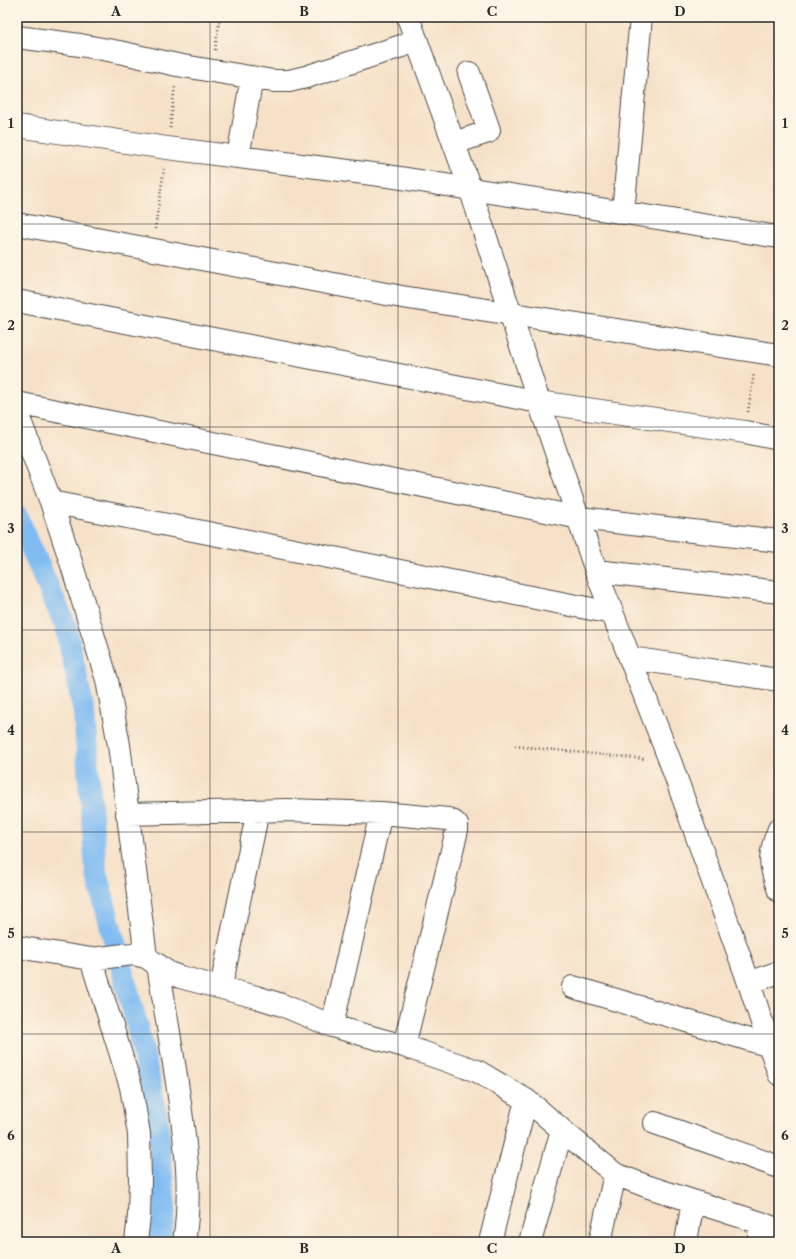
<svg xmlns="http://www.w3.org/2000/svg" width="796" height="1259" viewBox="0 0 796 1259" font-family="'Libre Caslon Text',serif">
<style>
.lines{fill:none;stroke-linecap:round;stroke-linejoin:round}
.canal{stroke:#80bcf2;stroke-width:22}
.minor-casing{stroke:#494643;stroke-width:24}
.major-casing{stroke:#494643;stroke-width:24}
.path{stroke:#494643;stroke-width:2.5;stroke-dasharray:1 3;stroke-linecap:butt}
.minor{stroke:#fff;stroke-width:22}
.major{stroke:#fff;stroke-width:22}
.grid{fill:none;stroke:#2b2b2b;stroke-width:1;stroke-opacity:0.55}
.neatline{fill:none;stroke:#2b2b2b;stroke-width:1.5}
.grid-label{font-size:13px;text-anchor:middle;font-weight:bold;fill:#2b2b2b}
</style>
<rect width="100%" height="100%" fill="#fcf5e5"/>
<filter id="ink" filterUnits="userSpaceOnUse"><feTurbulence type="fractalNoise" baseFrequency=".025" numOctaves="2"/><feDisplacementMap in="SourceGraphic" scale="8" xChannelSelector="R" yChannelSelector="G"/><feConvolveMatrix kernelMatrix="1 2 1 2 8 2 1 2 1" color-interpolation-filters="sRGB"/></filter>
<filter id="wash" filterUnits="userSpaceOnUse"><feTurbulence type="fractalNoise" baseFrequency=".012" numOctaves="4" result="noise"/><feDisplacementMap in="SourceGraphic" scale="16" xChannelSelector="R" yChannelSelector="G"/><feGaussianBlur stdDeviation="0.9" result="paint"/><feColorMatrix in="noise" values="0 0 0 0 0 0 0 0 0 0 0 0 0 0 0 0 0 1.4 0 .05"/><feComposite in="paint" operator="in"/></filter>
<g filter="url(#wash)">
<rect width="100%" height="100%" fill="#f6e1c8"/>
<g class="lines">
<path class="canal" d="M17,516l49,111 18,86 12,159 41,153 20,91 8,93 -6,33"/>
</g>
</g>
<g filter="url(#ink)">
<g class="lines">
<defs>
<path id="minor" d="M17,37l63,8 39,7 58,13 96,16h16l17,-4 111,-36
M17,126l150,22 221,28 391,61
M454,143l34,-11 1,-2 -20,-57
M238,157l14,-80
M623,213l18,-196
M17,224l385,73 377,58
M17,301l522,101 206,30 34,7
M17,403l563,115 199,23
M17,413l34,89 19,57 37,121 12,65 27,212
M51,502l561,111
M596,571l183,21
M630,658l149,22
M127,814l160,-4 94,3 67,6 6,3 3,3v5l-53,216
M779,829c-11,27 -10,35 0,62
M17,947l74,12 42,-5 13,3 23,16 11,4 76,20 26,8 50,21 72,20 73,25 49,29 14,11 22,19 53,44 34,13 112,36 18,7
M91,959l40,128 8,47 1,46 -1,36 -3,26
M158,965c6,37 12,74 18,111 8,55 17,111 8,166
M749,983l30,-11
M221,987l37,-176
M573,987l197,59
M332,1026l49,-213
M655,1123l124,44
M490,1242l36,-142
M530,1242l32,-112
M600,1242l15,-68
M686,1242l7,-41
M758,1242l3,-19"/>
<path id="major" d="M408,17l62,171 69,214 57,169 74,190 79,222 30,91"/>
</defs>
<use href="#minor" class="minor-casing"/>
<use href="#major" class="major-casing"/>
<path class="path" d="M215,50l5,-33
M170,128l5,-43
M155,229l9,-60
M748,412l6,-39
M515,746l130,13"/>
<use href="#minor" class="minor"/>
<use href="#major" class="major"/>
</g>
</g>
<path class="grid" d="M210,17v1225M398,17v1225M586,17v1225M17,224h762M17,427h762M17,630h762M17,832h762M17,1034h762"/>
<rect width="796" height="1259" fill="none" stroke="#fcf5e5" stroke-width="44"/>
<rect x="22" y="22" width="752" height="1215" class="neatline"/>
<g class="grid-label">
<text x="116" y="16">A</text>
<text x="304" y="16">B</text>
<text x="492" y="16">C</text>
<text x="680" y="16">D</text>
<text x="11" y="128">1</text>
<text x="785" y="128">1</text>
<text x="11" y="330">2</text>
<text x="785" y="330">2</text>
<text x="11" y="533">3</text>
<text x="785" y="533">3</text>
<text x="11" y="735">4</text>
<text x="785" y="735">4</text>
<text x="11" y="938">5</text>
<text x="785" y="938">5</text>
<text x="11" y="1140">6</text>
<text x="785" y="1140">6</text>
<text x="116" y="1253">A</text>
<text x="304" y="1253">B</text>
<text x="492" y="1253">C</text>
<text x="680" y="1253">D</text>
</g>
</svg>
